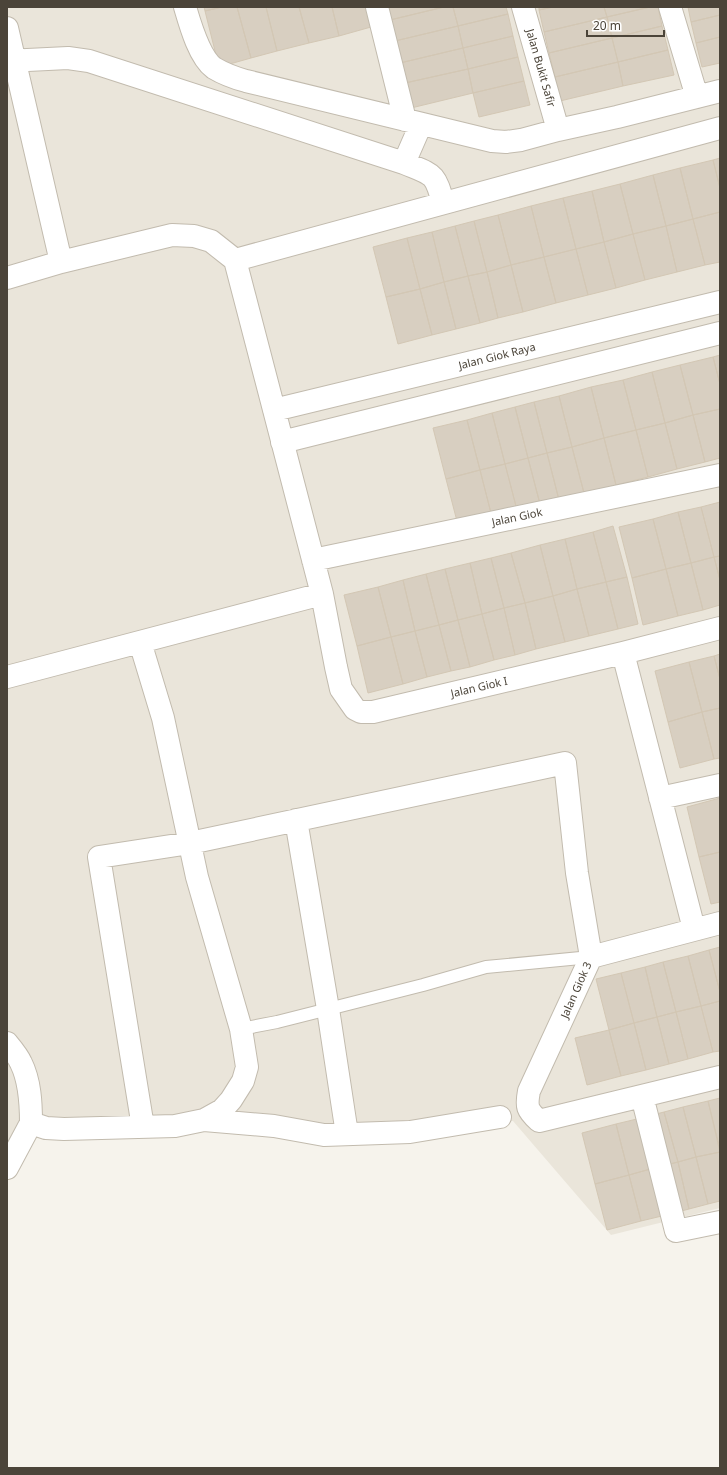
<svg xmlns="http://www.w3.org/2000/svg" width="727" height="1475" viewBox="0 0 727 1475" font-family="'Noto Sans',sans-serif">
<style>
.residential{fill:#eae5da}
.building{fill:#d8cfc1;stroke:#d3c7b4}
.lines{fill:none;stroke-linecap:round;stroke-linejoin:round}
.lane-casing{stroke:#c2bbae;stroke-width:14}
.street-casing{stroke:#c2bbae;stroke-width:24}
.lane{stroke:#fff;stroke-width:12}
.street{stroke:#fff;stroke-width:22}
.labels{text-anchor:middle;stroke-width:3;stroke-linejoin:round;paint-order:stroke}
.street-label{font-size:11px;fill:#4b4439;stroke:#fff}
</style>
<rect width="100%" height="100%" fill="#f6f3ec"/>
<path class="residential" d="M7,7h713v1201l-109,27 -98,-114 -479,7 -27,32z"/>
<path class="building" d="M204,7h18l-17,4z
M222,7h15l14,51 -32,9 -14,-56z
M237,7h29l11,44 -26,7z
M266,7h33l10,36 -32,8z
M299,7h33l7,29 -30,7z
M332,7h34l5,20 -32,9z
M387,7h57l-54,13z
M444,7h9l5,19 -63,15 -5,-21z
M453,7h53l2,7 -50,12z
M539,7h14l-14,3z
M553,7h51l3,10 -63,15 -5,-22z
M604,7h46l-43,10z
M650,7h8l4,19 -50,12 -5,-21z
M688,7h32v8l-29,7z
M508,14l5,22 -50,12 -5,-22z
M720,15v22l-24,6 -5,-21z
M607,17l5,21 -63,15 -5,-21z
M458,26l5,22 -63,15 -5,-22z
M662,26l6,24 -50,12 -6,-24z
M513,36l5,21 -50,12 -5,-21z
M720,37v26l-18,4 -6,-24z
M612,38l6,24 -63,15 -6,-24z
M463,48l5,21 -63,14 -5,-20z
M668,50l6,25 -51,11 -5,-24z
M518,57l6,24 -51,12 -5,-24z
M618,62l5,24 -63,15 -5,-24z
M468,69l5,24 -62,15 -6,-25z
M524,81l6,24 -51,12 -6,-24z
M720,158v30l-7,-28z
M713,160l7,28v24l-27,7 -13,-51z
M680,168l13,51 -27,7 -13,-51z
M653,175l13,51 -33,8 -13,-50z
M620,184l13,50 -29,8 -12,-51z
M592,191l12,51 -28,7 -13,-51z
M563,198l13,51 -32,8 -13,-51z
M531,206l13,51 -33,8 -13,-50z
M720,212v50l-15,3 -12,-46z
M498,215l13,50 -24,7 -13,-51z
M693,219l12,46 -28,7 -11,-46z
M474,221l13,51 -19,4 -13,-50z
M455,226l13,50 -24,6 -12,-50z
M666,226l11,46 -32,8 -12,-46z
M432,232l12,50 -24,7 -13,-51z
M633,234l12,46 -29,8 -12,-46z
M407,238l13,51 -34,8 -13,-50z
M604,242l12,46 -28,7 -12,-46z
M576,249l12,46 -32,8 -12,-46z
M544,257l12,46 -33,9 -12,-47z
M511,265l12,47 -25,6 -11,-46z
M487,272l11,46 -18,5 -12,-47z
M468,276l12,47 -24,6 -12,-47z
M444,282l12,47 -24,6 -12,-46z
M420,289l12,46 -34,9 -12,-47z
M720,355v29l-7,-27z
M713,357l7,27v25l-27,6 -13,-50z
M680,365l13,50 -28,8 -13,-51z
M652,372l13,51 -29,7 -13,-50z
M623,380l13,50 -32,8 -13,-51z
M591,387l13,51 -32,9 -13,-51z
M559,396l13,51 -25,6 -13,-51z
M534,402l13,51 -19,5 -13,-51z
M515,407l13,51 -23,6 -13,-51z
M720,409v49l-15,4 -12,-47z
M492,413l13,51 -25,6 -13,-50z
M693,415l12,47 -28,7 -12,-46z
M467,420l13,50 -34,9 -13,-51z
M665,423l12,46 -29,8 -12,-47z
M636,430l12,47 -32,8 -12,-47z
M604,438l12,47 -32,8 -12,-46z
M572,447l12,46 -25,7 -12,-47z
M547,453l12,47 -19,4 -12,-46z
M528,458l12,46 -23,6 -12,-46z
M505,464l12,46 -25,7 -12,-47z
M480,470l12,47 -34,8 -12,-46z
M720,502v54l-6,1 -13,-50z
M701,507l13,50 -23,6 -13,-51z
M678,512l13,51 -25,6 -13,-50z
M653,519l13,50 -34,9 -13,-51z
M613,526l14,51 -21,5 -13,-50z
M593,532l13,50 -29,7 -12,-50z
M565,539l12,50 -24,7 -13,-51z
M540,545l13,51 -28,7 -14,-50z
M511,553l14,50 -21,5 -13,-50z
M720,556v24l-6,-23z
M714,557l6,23v25l-17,5 -12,-47z
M491,558l13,50 -22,6 -12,-51z
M470,563l12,51 -24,6 -13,-51z
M691,563l12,47 -25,6 -12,-47z
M445,569l13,51 -19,5 -13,-51z
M666,569l12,47 -35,9 -11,-47z
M426,574l13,51 -24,6 -12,-51z
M627,577l11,47 -20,5 -12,-47z
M403,580l12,51 -24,6 -13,-50z
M606,582l12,47 -29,7 -12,-47z
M378,587l13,50 -34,9 -13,-51z
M577,589l12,47 -24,6 -12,-46z
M553,596l12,46 -29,7 -11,-46z
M525,603l11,46 -21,6 -11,-47z
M504,608l11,47 -21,5 -12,-46z
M482,614l12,46 -24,7 -12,-47z
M458,620l12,47 -19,4 -12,-46z
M439,625l12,46 -24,6 -12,-46z
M415,631l12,46 -24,7 -12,-47z
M391,637l12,47 -35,9 -11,-47z
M720,654v25l-6,-23z
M714,656l6,23v29l-18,4 -13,-50z
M689,662l13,50 -34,10 -13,-51z
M720,708v50l-6,1 -12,-47z
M702,712l12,47 -34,9 -12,-46z
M720,798v54l-21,5 -12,-50z
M720,852v50l-9,2 -12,-47z
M720,947v45l-11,-42z
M709,950l11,42v9l-19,5 -13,-50z
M688,956l13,50 -25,6 -13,-50z
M663,962l13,50 -19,5 -12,-50z
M645,967l12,50 -23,6 -13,-50z
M621,973l13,50 -25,7 -13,-51z
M720,1001v50l-7,1 -12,-46z
M701,1006l12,46 -25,7 -12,-47z
M676,1012l12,47 -19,5 -12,-47z
M657,1017l12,47 -23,6 -12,-47z
M634,1023l12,47 -25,6 -12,-46z
M609,1030l12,46 -34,9 -12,-47z
M720,1098v51l-12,-48z
M708,1101l12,51 -24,5 -13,-50z
M683,1107l13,50 -18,5 -14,-50z
M664,1112l14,50 -24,6 -13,-50z
M641,1118l13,50 -25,7 -13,-51z
M616,1124l13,51 -34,9 -13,-51z
M720,1152v49l-12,3 -12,-47z
M696,1157l12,47 -19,5 -11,-47z
M678,1162l11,47 -23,6 -12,-47z
M654,1168l12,47 -25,6 -12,-46z
M629,1175l12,46 -34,9 -12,-46z"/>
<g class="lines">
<defs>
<path id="lane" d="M241,1029l36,-7 146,-37 63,-18 105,-10"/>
<path id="street" d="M185,7c5,17 14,50 29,61 10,6 21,10 32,13l246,60 14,1 15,-2 37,-10 59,-13 103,-26
M377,7l28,113
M523,7l35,123
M670,7l27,90
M7,28l54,234
M7,61l61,-3 21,3 315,102c29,12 31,9 39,40
M404,163l17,-39
M235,260l485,-132
M7,278l54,-16 111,-27 22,1 17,5 24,19 87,334 14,73 5,22 14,20 6,3h12l250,-59 97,-25
M274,410l446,-108
M282,442l438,-109
M313,560l407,-85
M623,653l71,276
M7,677l315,-83
M660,798l60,-13
M296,820l32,189 19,125
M720,923l-129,34 -62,134c-3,16 -2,19 10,30l181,-44
M7,1043c5,6 11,13 14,20 9,18 10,40 10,60
M642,1096l34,135 44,-9
M204,1120l70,6 50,9 86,-3 90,-15
M143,1127l-44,-270 91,-14 375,-80 12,110 14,84
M7,1168l24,-45 15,5 18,1 111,-3 29,-6 18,-10 9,-10 12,-19 4,-14 -6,-38 -44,-152 -34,-159 -23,-76"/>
</defs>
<use href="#lane" class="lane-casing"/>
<use href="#street" class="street-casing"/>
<use href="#lane" class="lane"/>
<use href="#street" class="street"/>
</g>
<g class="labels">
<g class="street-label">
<text transform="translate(541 68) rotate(74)" y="4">Jalan Bukit Safir</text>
<text transform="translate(497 356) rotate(-14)" y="4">Jalan Giok Raya</text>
<text transform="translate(517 517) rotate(-12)" y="4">Jalan Giok</text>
<text transform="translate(479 687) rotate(-13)" y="4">Jalan Giok I</text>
<text transform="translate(576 990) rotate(-66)" y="4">Jalan Giok 3</text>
</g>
</g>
<rect width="727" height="1475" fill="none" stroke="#4b4439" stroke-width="16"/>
<path d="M587 30v6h77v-6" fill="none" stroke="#4b4439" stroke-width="2"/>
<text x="593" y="30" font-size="12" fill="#4b4439" stroke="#ffffff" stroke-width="3" paint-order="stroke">20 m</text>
</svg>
